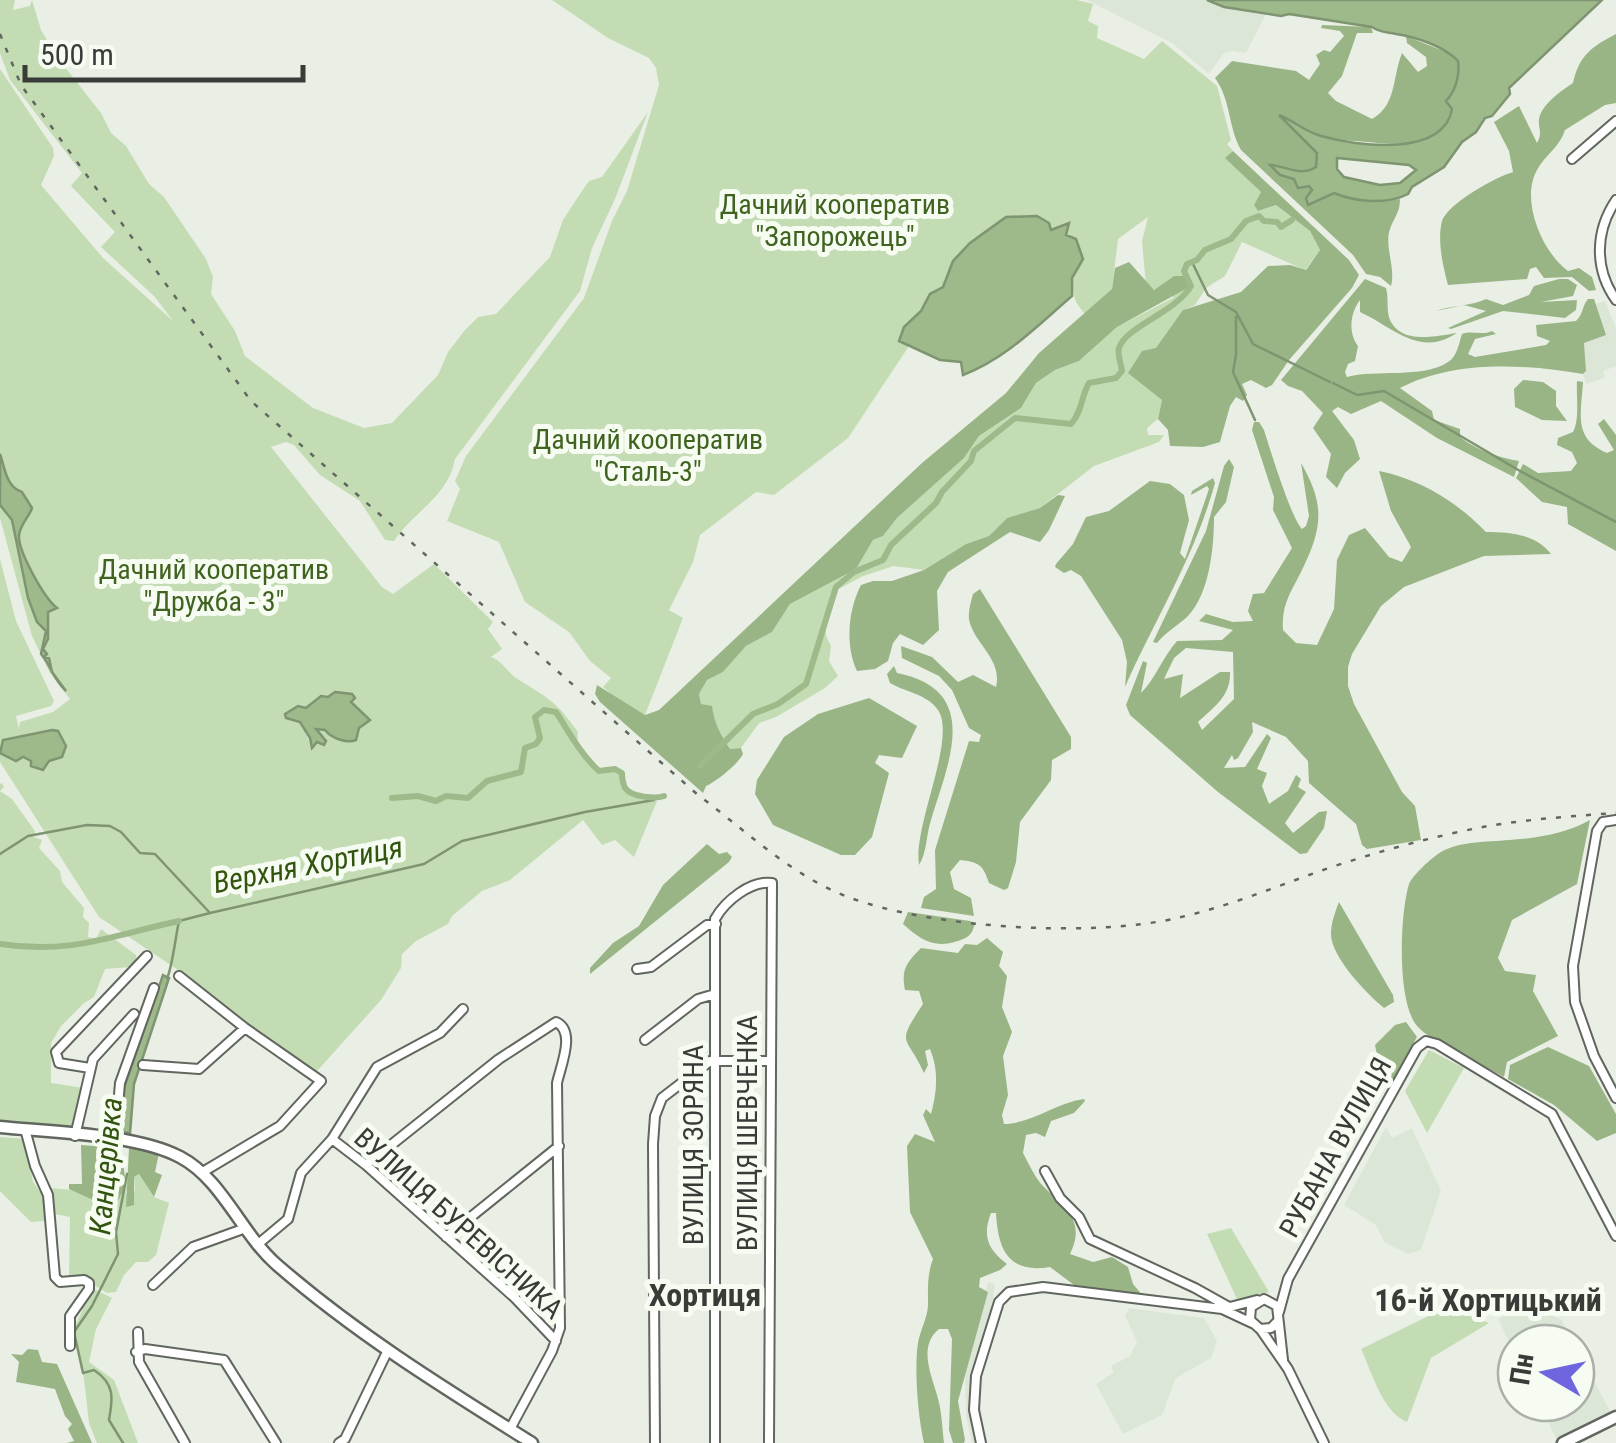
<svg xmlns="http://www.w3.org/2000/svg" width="1616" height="1443" viewBox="0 0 1616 1443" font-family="'Roboto Condensed',sans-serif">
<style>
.built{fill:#dce6d6}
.green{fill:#c3dcb3;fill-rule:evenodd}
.forest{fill:#99b585;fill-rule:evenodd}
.water{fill:#9eba8a;stroke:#7f9471;stroke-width:2.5;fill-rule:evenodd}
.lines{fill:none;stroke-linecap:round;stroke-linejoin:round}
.stream{stroke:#7f9471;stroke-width:2.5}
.river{stroke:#9eba8a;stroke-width:6}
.minor-casing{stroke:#61665e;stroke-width:12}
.major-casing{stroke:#61665e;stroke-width:15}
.minor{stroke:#fff;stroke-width:8}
.major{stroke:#fff;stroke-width:10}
.rail{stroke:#626660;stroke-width:2.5;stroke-dasharray:5 10;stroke-linecap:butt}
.labels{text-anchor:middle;stroke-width:10;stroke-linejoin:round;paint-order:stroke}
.park-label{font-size:28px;fill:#406320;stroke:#f6fcf2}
.street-label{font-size:28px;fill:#383b37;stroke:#f6fcf2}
.water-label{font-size:30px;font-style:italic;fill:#32540e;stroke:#f6fcf2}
.quarter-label{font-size:32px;font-weight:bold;fill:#383b37;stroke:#f6fcf2}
</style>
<rect width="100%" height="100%" fill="#e9efe5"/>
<path class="built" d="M1087,0h120l17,7 42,7 -20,39 -14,-2 -9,3 -14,20 -37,-31z
M1605,301l11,27v38l-13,5 2,7 -19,6 -3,-10 3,-3 -2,-28 21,-8 -10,-31z
M1386,1127l6,11 20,-10 29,63 -20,59 -13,4 -23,-11 -9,-18 -32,-20z
M988,1282l7,2 -2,13 4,2 -23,74 4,70h-6l-6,-27 -1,-41z
M1523,1306l38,13 13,24h-58v13l-18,-37z
M1129,1308l75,10 13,23 -6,17 -35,20 -14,37 -39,19 -27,-50 18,-12 -3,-6 19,-10 7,-14 -12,-27z
M1576,1347l35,66 -53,29 -19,-39h37z"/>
<path class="green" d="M0,0h15l-2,10 17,-4 2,-6 9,30 16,27 44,56 10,20 15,13 23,38 15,13 42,62 7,18 -2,17 24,37 10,25 68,52 51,20 28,-5 46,-48 10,-23 17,-22 13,-13 18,-3 54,-57 13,-37 19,-29 7,-10 13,-4 46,-65 -33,87 -23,49 -12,43 -125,168c-7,38 -41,52 -61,82l-9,-1 -25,-39 -40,-26 -26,-30 -8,-3 -15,5 111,140 11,7 41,-30 59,58 -5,7 14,20 -11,8c13,5 15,14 25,21 33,21 38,21 62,54 -3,17 8,28 21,39l16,-2 7,4 1,13 5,6 29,9 -23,56 -19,-17 -13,5 -19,-25 -73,60 -28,11 -30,25 -4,8 -32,17 -14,13 -1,14 -20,32 -64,71 -14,-2 -116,-93 -88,-59 -99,-155v-203l16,62 38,80 -3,5 -35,10 3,13 1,-7 33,-10 17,-13 -20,-26 -18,-37 -32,-118v-449l53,79 1,8 -13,29 62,73 70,63 -18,-24 -54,-50 14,-15 -44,-46 11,-13 -72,-93 -10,-27zM334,695l16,6 17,21 -24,16h-9l-9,-8 -10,-1 1,13 -4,5 -12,-26zM42,733l16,26c-17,4 -42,0 -58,-7l4,-12z
M552,0h525l16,4 -5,17 10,5 -1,12 47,21 18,-18 55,45 14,54 -4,4 6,7 -7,7 35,34 -7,13 4,6 18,-6 34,26 10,19 -15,20 -63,-28 -17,34 -19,12 -11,17 -12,5 -34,78 13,12 -4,19 -11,9 1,7h16l-5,7 -65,24 -54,42 -33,10 -18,18 -23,8 -42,26 -30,-4 -31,10 -30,16 -8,22 1,22 5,10 -2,15 9,15 -13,12 -49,29 -17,6 -18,25 -11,1 -29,-45 -2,-10 8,-14 16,-8 23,-26 26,-14 18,-28 66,-35 17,-29 10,-4 14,-18 67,-60 15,-22 42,-28 15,-25 19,-13 24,-9 38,-34 56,-29 1,-22 -20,14 -8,-5 -4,-44 6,-24 -30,22 -6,50 -21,29c-15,-9 -25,-31 -14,-47l-132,7 -2,8 -39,41 -4,13 9,6 -61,92 -74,57 -18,-3 -56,43 -7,27 -24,48 14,8 -38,97 -26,-14 -16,-14 8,-9 -21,-17 -21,-29 -44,-30 -26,-60 -52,-21 13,-32 -5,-8 11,-25 118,-158 28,-77 15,-30 32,-106 -3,-17 -7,-10 -41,-20z
M2,783l2,4 -4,4 12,8 23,32 -1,6 8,3 -3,8 21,23 2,11 22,26 -1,9 6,6 -1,14 8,2 5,-10 35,26 1,5 -7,7 -25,2 -11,28 -10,6 -23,23 -10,17v40l33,5 -12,39 -72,-7v-336z
M1429,1050l35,18 -37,65 -22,-42z
M0,1137l25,2 8,43 10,14 2,25 -14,1 -31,-31z
M129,1171l-3,24 9,-4 -1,-14 5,-3 15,23 15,6 -13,52 -8,7h-12l-12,13 -8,17 -9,1 -24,-15 -14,1 1,-62 -20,-4 -1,-25 25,2 21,10 31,-16v-11z
M1231,1228l38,64 -32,7 -30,-65z
M92,1288l20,10 -16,31 -7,33 25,18 24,63h-41l-8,-20 -5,-44 -11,-48z
M1447,1307l42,16 -58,35 -24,64c-25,-10 -35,-50 -46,-73z"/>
<path class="forest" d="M1322,25l49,2 2,6h-16l-15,43 -14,17 8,8 36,18c25,-14 20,-41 30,-66l16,19 9,-6 -1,-9 -19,-14 -1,-7 45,18 7,7c1,13 -3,25 -5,38 -8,52 -43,47 -86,43 -21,-2 -43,-2 -62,-13l1,12 11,11 -1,15 -6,4 -30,4 14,4 4,9 11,-2 3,4 -6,8 2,7 26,-12c20,8 44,9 66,6 0,14 -6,18 -10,30 -6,17 6,39 1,57l-11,-9 -14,-3 -13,-19 -112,-105c-13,-23 -10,-50 -26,-72l17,-17 64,10 13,9 11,-16 -4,-9 8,-5 6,2 14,-16 -4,-5 -19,-3z
M1616,34v69l-11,2 -40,25c-5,17 -20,25 -28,40 -17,30 5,82 31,101l11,-3 13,9 4,13 -7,1 -17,-14 -28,1 -8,-11 -6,2 -3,10 -79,6c-5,-18 -11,-45 -6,-64 6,-18 54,-44 71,-49l-4,-21 -15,-29 25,-16 18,37c6,-11 1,-14 2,-24 3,-15 22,-28 34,-36 6,-27 18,-36 43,-49z
M1233,151l116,109 10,15 -7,13 -63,72 -17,25 -6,3 -15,-8 -9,4 5,11 -4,6 -7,-4 -6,9 -10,36 -17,5 -33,-1 -2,-16 -10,-11 4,-19 -34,-27 14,-22 14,-3 27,-38 58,-18 27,-26 22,-1 16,5 14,-20 -10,-19 -34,-26 -18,6 -4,-6 7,-13 -36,-34z
M1129,262l25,28 20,-14h13l4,10 -74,41 -38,34 -24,9 -19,13 -15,25 -42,28 -15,22 -67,60 -14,18 -10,4 -17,29 -66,35 -18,28 -26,14 -23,26 -16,8 -8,14 2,10 11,2c2,17 8,28 18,43l11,-1 2,6c-5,10 -27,28 -37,32l-3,7 -103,-91 -5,-8 2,-9 48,30 14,-5 263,-247 84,-70 33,-40 73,-64 3,-21z
M1365,279l21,9c3,10 0,23 4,32 12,25 46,16 67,13 -38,25 -64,-6 -97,-21v-12c-10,13 -12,33 -2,46l-3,15 -7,3 -3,8 2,5c27,-8 76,2 101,-15 9,-5 11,-19 14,-28 10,-4 19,2 30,-3l4,3 -21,5 -7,15 7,3 71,-12 4,-4 -13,-5 -1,-11 40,-4c7,-6 6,-15 12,-22h6l12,36 -22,8 2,28 -3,3c-59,-10 -129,-14 -183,14l32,23 2,9 26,9v8c18,14 37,20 59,24l-5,16 -77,-39 -56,-37 -30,13 -13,-7 -6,4 22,29 6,19 -15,14 -8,15 -11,-11 5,-23 -18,-26 10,-15 -21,-22 -14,-5 -7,-6z
M1559,279h9l9,6 -4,11 -32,6 36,-2 -1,10 -11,8 -62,-7 -52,18 -3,-1 38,-17 -22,-6 -28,6c17,-6 36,-5 50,-12l17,6 26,-10 5,-9z
M1523,380l20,2 13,9v15l11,15 -25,-1 -27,-13 -1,-18z
M1577,381l6,1c-2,33 -10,56 24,71l7,-3 -16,-26 6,-5 12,16v116l-48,-27 -1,-17 -25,-5 -26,-24 7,-14 15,9 33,-2 6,-8 -5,-11 -15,-7 1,-7 15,-6c7,-13 3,-36 4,-51z
M1254,422h5l5,8c6,19 27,88 38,99l4,-3 3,-10 -8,-53c24,41 22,64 1,107 -11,22 -21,35 -19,60l13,13 21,2 17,-36 3,-49 12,-25 16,-7 24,29 13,5 9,-15 -20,-36 -12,-40c41,8 78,31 107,61 23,0 50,2 65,22l-67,2 -80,31 -23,19 -29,48 -4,13v19l6,18 48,88 13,14 6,34 -54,9 -5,-4 -6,-21 -47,-41 -1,-22 -22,-24 -34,-15 1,10 -15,26 -4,2 -2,-5 -8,13 21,-1 22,-33 4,4 -14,31 10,4 -5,13 7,18 19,-13 8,-16 5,4 -3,8 8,5 -21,31 8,10 26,-21 8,-1 -3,17 -17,25 -7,1 -82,-62 -88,-77 -4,-10 17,-44 4,2 -6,30c15,-15 21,-35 36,-52l45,-1 11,-10 -34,-9 7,-7 27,8 20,-1 -5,-10 5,-17 11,-1 28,-45 -19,-38 1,-13 -22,-67zM1186,648l47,4 1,47 -32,31 -4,-8c16,-15 33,-26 32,-50h-10l-40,26 3,-24 -19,5 10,-21z
M1229,459l5,8 -8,35 -12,15c0,29 -4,77 -27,100 -10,9 -21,15 -30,26l-4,-1 53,-111 18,-65z
M1213,478l2,5c-20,73 -60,136 -90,204l2,-25 -5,-22 -41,-64 -10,-6 -7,3 -9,-6 1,-3 17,-20 13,-27 23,-6 41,-30 20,3 14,11 5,25 -9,33 5,6 24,-70 -2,-3 -16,9 1,-4z
M1058,495l7,1 -16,34 -9,12 -30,-10 -62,40 -11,19 2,39 -16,15 -23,-11 -7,9 -5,18 -13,8 -18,2c-12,-25 -9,-61 4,-86l12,-4h19l32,-11 42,-26 23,-8 18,-18 33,-10z
M980,589l91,148v12l-19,11 -1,20 -31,42 -4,40 -8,26 -4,2 -15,-7c-6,-18 -10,-21 -29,-23l-10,12 4,17 17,9 3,18 -53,-8 3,-11 12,-8 -1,-39 34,-109 10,1 2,-7 -12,-7 -17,-38 -13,-14 -37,-18 -1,-12 31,11 26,25 15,-7 23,12c7,-28 -23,-44 -27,-68 -1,-8 2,-17 4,-25z
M894,666l3,7c86,17 51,90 34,147 -5,15 -4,33 -12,45 -6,-40 38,-126 19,-155 -11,-16 -33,-18 -48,-27l-3,-9z
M869,698l48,28 -15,32 -23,-3 -4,8 14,10 -17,64 -17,18h-14l-68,-30 -18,-31 2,-14 27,-43 34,-23z
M1590,820l-13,64 -65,36 -14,38 7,13 31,4 -3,16 25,45 -51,26 -3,15c-22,-13 -70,-33 -86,-50 -22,-23 -18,-114 -9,-143 4,-9 22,-26 32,-32 19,-11 46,-10 68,-12 28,-2 56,-6 81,-20z
M707,844l12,10 8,-2 5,5 -3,5 -139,112v-6l23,-25 26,-17 24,-41z
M1339,902l54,93 1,7 -10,6c-17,-14 -53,-51 -53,-74 0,-10 4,-22 8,-32z
M908,912l62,9 5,2c-3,12 -6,14 -17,18 -24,8 -37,-1 -55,-17z
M987,938l16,14 -4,14 8,10 -5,31 10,25 -9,24 5,39 -6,20 2,9c30,-1 51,-21 80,-25l1,2 -11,12 -23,8 -6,16 -9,-4 -10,2 -3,18c6,11 12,25 21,34 22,22 42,34 26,67l23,8 19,-5 16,10 5,17 10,12 -69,-11 -24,-18c-42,7 -52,-18 -54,-54h-5c-9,23 -3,37 16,51l-7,6 -20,8 -1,9 9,5 -30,109 7,39 -1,3h-11l-4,-13 3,-91 -4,-10h-9c-21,17 -8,45 -2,66 5,16 5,32 7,48h-20c-6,-26 -10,-74 -6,-100 2,-12 10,-27 10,-38 0,-17 -1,-30 5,-46l-23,-47 -3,-66 8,-12 20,8 -12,-27 3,-6 5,5c6,-22 8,-44 -1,-65l-5,2 3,14 -4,8c-18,-40 -29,-26 -1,-69l-4,-13 -14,-1c-4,-20 1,-27 16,-42l37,5 7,-9 12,1z
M1406,1022l11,15 -24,43 -4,-4v-9l-12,-12 -2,-10 20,-20z
M1548,1047l41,19 27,48v19l-19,8 -43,-36 -46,-26 2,-14z
M81,1145l40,3 5,36 -7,15 -15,6 -35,-16v-5h13z
M129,1148l30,5 -4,19 7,3 -8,22 -15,-23 -5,3v28l-8,2z
M28,1349l10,1 4,12 15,2 35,79h-25l7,-2 -6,-12 4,-5 -7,-8 -10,-27 -39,-7 3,-20 -8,-8 11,1z"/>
<path class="water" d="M1207,0h395l-93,88 1,6 -18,22 -7,2 -9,14 -14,10 -18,25 -32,20 -4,7c-21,11 -52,8 -74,-1l-26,12 -2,-7 6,-8 -3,-4 -11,2 -4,-9 -14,-4 -10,-10c16,1 31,12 46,2l1,-14 -38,-38c15,6 27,17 42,21 36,10 122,22 131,-27l-6,-8c10,-10 14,-27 12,-40 -14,-15 -42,-24 -62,-27 -10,-2 -15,-1 -24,-7l-83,-13 -8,2 -57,-9zM1337,158l72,7 7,5 -16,13 -20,2 -36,-8 -7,-8z
M1037,216l12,7 2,7 18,-7 -3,12 10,4 7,20 -11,19v18c-34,29 -65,62 -109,79l-2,-13 -21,-2 -41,-19 5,-14 17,-16 9,-17 13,-7 10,-26 17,-18 36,-26z
M0,454c5,14 6,33 22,38l10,16c-3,9 -13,18 -13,28 -1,15 25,62 38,72l-9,4v27l-5,10 4,5 -3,3 5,1 3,14 14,19c-13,-12 -16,-27 -25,-37l5,-23 -9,-9 -9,-24 -16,-78 -12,-15z
M335,692l17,2 3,4 -4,4 19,18 -11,8 -3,12c-9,4 -25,-2 -31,-10l-9,-1 10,12 -2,4 -7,-3 -5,6 -2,-10 -10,-16 -14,-4 -1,-4 13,-8 8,2 15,-12 7,1z
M52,730l6,1 8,15 -4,11 -13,4 -6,9 -12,-4v-5l-8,-4 -7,4 -16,-8 3,-13z
M163,975l6,3 -35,106 -4,49 -8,-1 1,-41z"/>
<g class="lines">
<path class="stream" d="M1192,262l16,33 28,17 17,32 77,38
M1236,317v38l-3,17 22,48
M1333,383l24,12 27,-4 136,80 96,51
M0,854l28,-18 59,-11 23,1 11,6 19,21 15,1 55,59 214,-49 38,-23 123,-29 69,-12
M167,978c5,-9 9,-44 12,-57l31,-8
M123,1443l-14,-23c4,-22 6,-36 -15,-50l-11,3 -9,-41 18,-26 26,-52 -2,-22 11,-58"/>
<path class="river" d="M700,766l53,-52 25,-10 28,-20 30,-97 18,-15 29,-12 8,-15 45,-42 6,-11 29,-31 3,-10 41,-33 56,6c11,-12 10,-27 18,-41l27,-5 6,-7c-1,-8 -5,-16 -3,-23 6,-21 57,-36 72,-62l-7,-15 3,-7 10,-4 8,-10 26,-11 15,-18 13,-5 5,5 13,1 4,5 11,-7
M392,798l26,-2 18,5 10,-5 22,2 19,-17 34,-9 4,-24 11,-4 4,-6 -5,-21 9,-7 12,2c13,20 25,43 43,59l16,-2 7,4c0,4 1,13 4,16 6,8 30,10 38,7
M0,944c70,11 113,-9 179,-23"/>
<defs>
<path id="minor" d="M1572,159l44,-38
M1616,200c-21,31 -22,69 0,100
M1616,820l-13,2 -6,9 -24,135 2,36 19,54 22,42
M637,969l14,-2 56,-42 9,-1
M179,976l66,52 76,53 -41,45 -79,47
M645,1040l53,-41 17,-5
M143,1065l56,4 46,-41
M90,1068l-31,-5 -3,-11 91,-96
M25,1129l10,37 13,29 7,82 5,5 24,-2 5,3v6l-19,27v30
M75,1136l18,-77 41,-45
M332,1139l34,26 149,133 41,43
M115,1140l5,-57 34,-95
M366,1165l133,-106 57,-37c20,9 5,43 1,61l3,245 -8,23 -42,78
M1045,1171l15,27 19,19 11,22 105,49 34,19
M446,1237l113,-91
M257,1245l31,-26 13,-46 31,-34 45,-72 63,-34 23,-24
M153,1285l40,-38 50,-18
M1222,1309l30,14
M1279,1312l9,-33 129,-231 9,-7 11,3 115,70 64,122
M1278,1321l-7,7 -11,1 -10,-9 1,-13 13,-8 13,7 6,54
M1261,1330l27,39 36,74
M138,1332l1,30 46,81
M136,1352l9,-3 79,11 52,83
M339,1443l6,-4 43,-89
M655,1443l-2,-299 2,-28 7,-18 48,-37h60
M715,1443v-524c10,-18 36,-39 57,-36l-3,560
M981,1443l-7,-33 2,-34 23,-74 10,-10 34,-5 179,22 35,-9"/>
<path id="major" d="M0,1127c50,5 137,7 180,30 42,22 61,76 96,107 79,69 168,124 256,179
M1563,1443l53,-26"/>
</defs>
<use href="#minor" class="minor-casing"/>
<use href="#major" class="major-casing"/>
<use href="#minor" class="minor"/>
<use href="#major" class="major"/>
<path class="rail" d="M0,34l21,51 230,316 447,394c47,35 94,81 150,102 82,31 243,41 329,21 49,-11 96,-30 143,-47 52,-18 114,-35 168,-45 42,-7 86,-10 128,-13"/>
</g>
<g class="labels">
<g class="park-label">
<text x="835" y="214">Дачний кооператив<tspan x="835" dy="32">"Запорожець"</tspan></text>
<text x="648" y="449">Дачний кооператив<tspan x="648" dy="32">"Сталь-3"</tspan></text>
<text x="214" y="579">Дачний кооператив<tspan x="214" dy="32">"Дружба - 3"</tspan></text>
</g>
<g class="street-label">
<text transform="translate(747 1133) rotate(-90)" y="10">ВУЛИЦЯ ШЕВЧЕНКА</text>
<text transform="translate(693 1145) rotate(-90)" y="10">ВУЛИЦЯ ЗОРЯНА</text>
<text transform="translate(1335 1147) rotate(-61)" y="10">РУБАНА ВУЛИЦЯ</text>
<text transform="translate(459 1223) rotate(42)" y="10">ВУЛИЦЯ БУРЕВІСНИКА</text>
</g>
<g class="water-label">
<text transform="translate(308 865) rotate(-11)" y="10">Верхня Хортиця</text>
<text transform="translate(106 1166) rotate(-85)" y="10">Канцерівка</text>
</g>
<g class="quarter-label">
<text x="705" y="1306">Хортиця</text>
<text x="1488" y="1311">16-й Хортицький</text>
</g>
</g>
<g transform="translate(1546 1373) rotate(279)"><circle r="48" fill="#f6fcf2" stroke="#aaafa7" stroke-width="2.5"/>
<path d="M0-8L18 38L0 25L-18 38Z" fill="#6e65df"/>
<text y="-15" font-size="28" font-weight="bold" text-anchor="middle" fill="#383b37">Пн</text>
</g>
<path d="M25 65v15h278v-15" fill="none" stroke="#383b37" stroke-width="5"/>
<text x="40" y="65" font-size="30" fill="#383b37" stroke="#f6fcf2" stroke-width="8" paint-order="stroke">500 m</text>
</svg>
